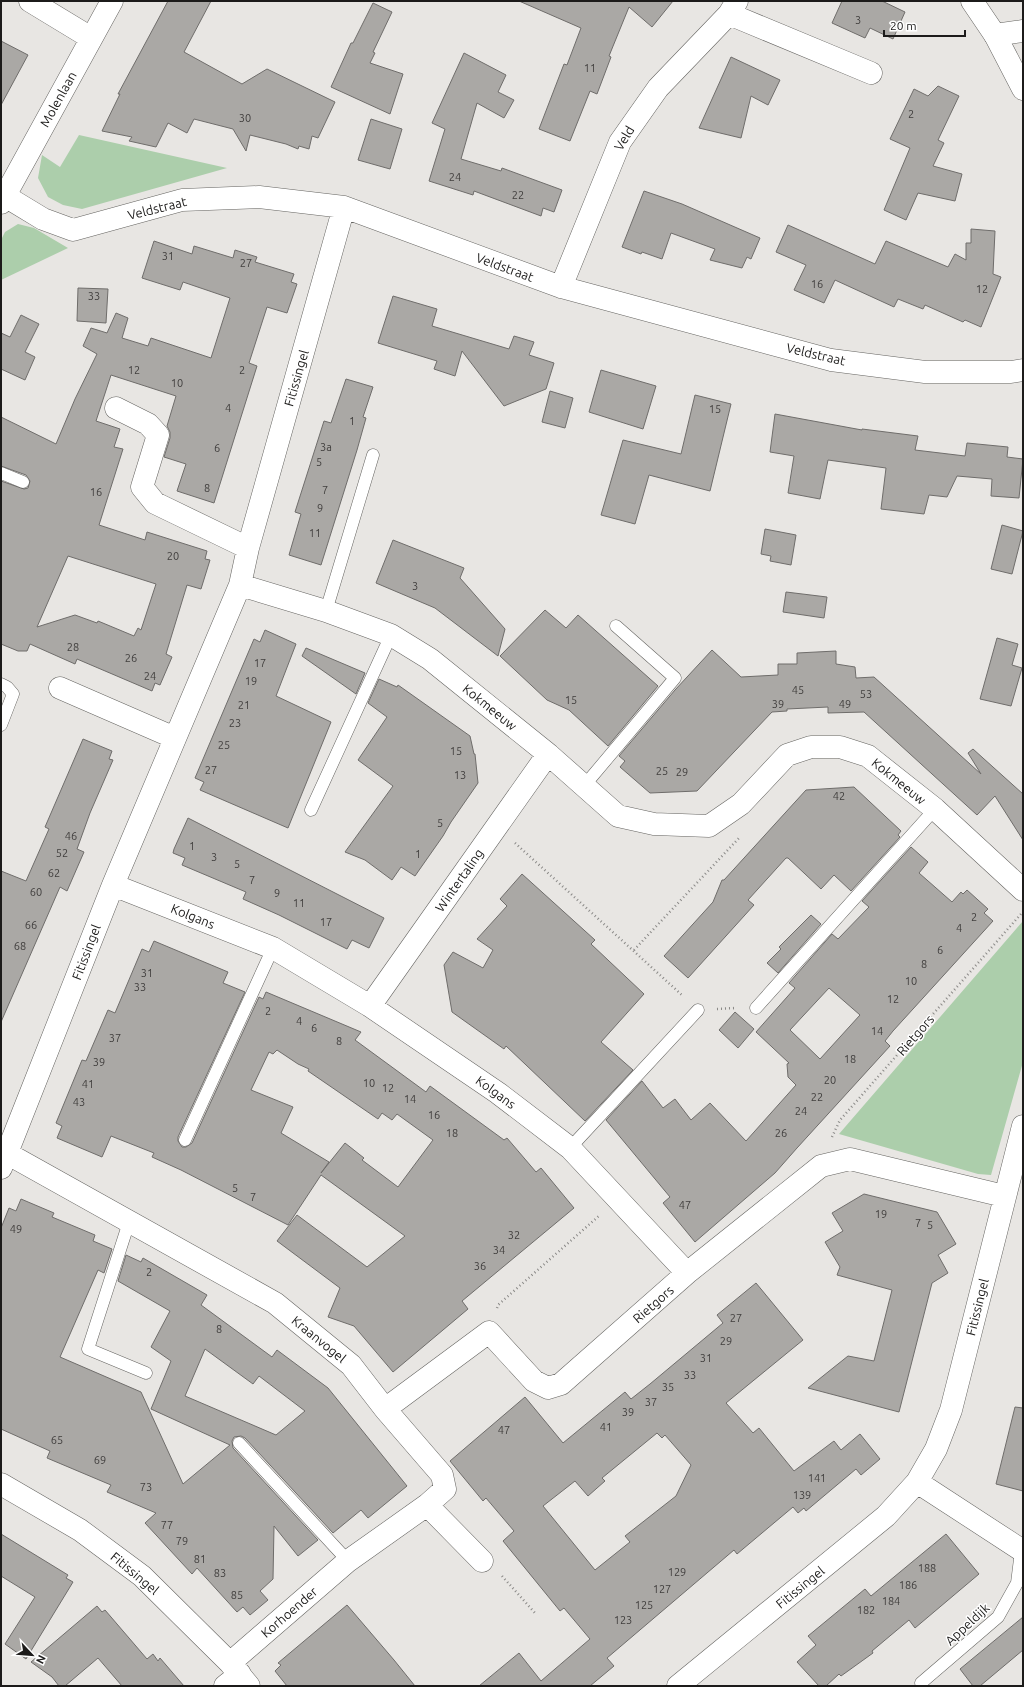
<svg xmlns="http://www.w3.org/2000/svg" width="1024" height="1687" viewBox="0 0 1024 1687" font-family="Ubuntu,sans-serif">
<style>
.green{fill:#acceab}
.building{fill:#aaa8a5;stroke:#6f6d6b;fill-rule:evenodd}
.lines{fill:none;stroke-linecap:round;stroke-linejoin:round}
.lane-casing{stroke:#656461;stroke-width:13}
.street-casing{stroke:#656461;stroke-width:23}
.secondary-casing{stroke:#656461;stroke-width:23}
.path{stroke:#8a8987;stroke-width:2.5;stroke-dasharray:1 3;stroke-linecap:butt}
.lane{stroke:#fff;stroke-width:12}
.street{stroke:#fff;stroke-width:22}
.secondary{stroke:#fff;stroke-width:22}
.labels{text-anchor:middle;stroke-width:3;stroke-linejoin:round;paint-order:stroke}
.number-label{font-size:11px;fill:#403e3d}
.street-label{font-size:13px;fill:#1c1b1a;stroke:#fff}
</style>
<rect width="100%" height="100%" fill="#e8e6e3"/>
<path class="green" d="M79,135l148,33 -145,41 -19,-4 -15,-8 -10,-19 4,-23 18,12z
M18,224l16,4 34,20 -67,32v-40l4,-8z
M1023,921v141l-32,113 -13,-1 -139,-40z"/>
<path class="building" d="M168,1h43l-27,51 58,32 25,-15 68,33 -17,36 -6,-2 -3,13 -10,-3 -1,3 -12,-5 -36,-9 -4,16 -13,-22 -39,-10 -7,14 -19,-10 -12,24 -27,-6 3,-4 -30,-6 18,-37h-2z
M519,1h154l-21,26 -23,-20 -20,49 2,1 -14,37 -7,-3 -20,50 -31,-12 25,-65 3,1 14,-37z
M842,1h40l23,11 -12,27 -23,-11 -5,10 -33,-15z
M373,3l19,9 -19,40 2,1 -5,10 33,11 -13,40 -59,-27 20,-44h2z
M1,41l27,14 -27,50z
M464,53l42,22 -8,17 16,8 -10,18 -27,-15 -16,56 40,12 1,-3 60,22 -8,22 -11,-4 -2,8 -67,-25 -1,4 -44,-14 16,-52 -13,-6z
M731,57l49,23 -12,25 -17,-9 -10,42 -42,-10z
M938,86l21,10 -21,44 6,3 -11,23 29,8 -7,27 -37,-8 -12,27 -22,-10 26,-62 -20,-9 24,-50 14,7z
M371,119l31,10 -12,40 -32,-9z
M644,191l38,13 78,34 -9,21 -4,-2 -5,11 -32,-8 5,-11 -44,-16 -9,26 -20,-7 -1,2 -19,-7z
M788,225l87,39 11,-23 62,26 7,-13 11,6v-17h5v-14l24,2 -2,43 8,3 -20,50 -16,-7 -2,2 -38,-17 -2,4 -25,-10 -4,8 -59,-27 -11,23 -30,-13 12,-25 -30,-13z
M154,241l38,13 2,-8 39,12 2,-8 22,7 -2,5 39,12 -3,8 6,2 -10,29 -20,-6 -18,56 8,3 -43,137 -37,-12 9,-27 -22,-7 6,-19v-6l-3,-6 9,-30 -65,-21 -15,46 24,8 -6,18 9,2 -24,76 46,15 2,-8 60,19 -2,8 5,1 -9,29 -14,-4 -21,69 6,3 -12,28 -5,-2 -3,8 -75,-32 -2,5 -45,-20 -3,7h-9l-17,-7v-163l23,8 4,-1 2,-7 -4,-6 -25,-9v-49l55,27 19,-45 22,-45 -14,-8 8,-18 16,5 9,-20 12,5 -6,20 26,8 3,-8 60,20 19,-60 -47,-16 -3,8 -38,-12zM68,556l88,28 -15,46 -3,-2 -4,8 -36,-15 -1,2 -22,-8 -38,12z
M78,288l30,1 -2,34 -29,-2z
M393,296l44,13 -5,17 77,23 5,-13 20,6 -5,13 25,8 -8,26 -42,17 -42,-55 -7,25 -21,-7 3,-8 -59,-18z
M21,315l18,9 -14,28 10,5 -10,23 -24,-11v-36l9,4z
M601,370l55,16 -13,43 -54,-17z
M346,379l27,8 -10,30 3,1 -9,32 -36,115 -32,-10 12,-41 -6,-2 29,-91 7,2z
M550,391l23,7 -8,30 -23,-6z
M695,395l36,9 -21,87 -61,-16 -14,49 -34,-9 22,-75 58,14z
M775,414l87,16v-1l56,7 -3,14 50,6 2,-13 41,4 -1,10 16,2 -4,39 -28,-2 1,-17 -35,-3 -10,21 -18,-2 -5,19 -43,-5 5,-41 -58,-8 -8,39 -32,-6 6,-37 -24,-4z
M1002,525l21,6 -11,43 -21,-5z
M765,529l31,6 -5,30 -21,-4 1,-5 -10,-2z
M393,540l71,28 -4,10 45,51 -7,27 -63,-48 -59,-25z
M786,592l41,5 -3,21 -41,-6z
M545,610l21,18 12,-13 80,71 -50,60 -39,-36 -22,-10 -47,-44z
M265,630l31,14 -20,52 55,26 -43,106 -88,-38 4,-8 -9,-4 59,-139 6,3z
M997,638l21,6 -6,21 10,3 -11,38 -31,-7z
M306,648l59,25 -9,21 -54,-38z
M712,650l29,27 37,-2v-11h19v-11l39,-2v13l19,3 1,11 18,-1 107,97 -13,-21 5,-4 50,45v46l-28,-44 -18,19 -113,-103 -36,1v-6l-41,2v2l-15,1 -75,79 -47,2 -30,-26 5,-6 -6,-5 56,-66z
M379,679l18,8 1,-2 72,51 4,18h1l3,29 -27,39 -8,14 -28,40 -14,-9 -9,13 -27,-20 -20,-8 48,-66 -35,-26 29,-43 -19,-14z
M83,739l29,12 -3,8 4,1 -23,53 -13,36 7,3 -17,39 -7,-4 -59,135v-151l25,10 23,-52 -4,-2z
M854,787l47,44 -3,4 2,2 -49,54 -17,-16 -13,14 -33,-31h-2l-38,42 6,5 -66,73 -24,-22 49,-54 9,-22h2l82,-90z
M188,818l196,100 -15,30 -17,-8 -5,9 -68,-34 -36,-16 3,-7 -64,-27 3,-7 -12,-5 1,-4z
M911,847l17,15 -9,11 33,29 9,-10 2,2 4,-4 21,19 -4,4 9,8 -100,110 -8,10 5,5 -93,102 -22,25 -80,69 -32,-39 7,-6 -64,-77 36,-39 21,27 12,-9 16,21 19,-17 36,38 50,-56 -8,-8 -1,-13 2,-1 -33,-31 39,-44 -6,-5 43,-49 6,5 31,-32 -7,-6zM829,988l31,27 -40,44 -30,-29z
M522,874l73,66 -4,4 53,50 -43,48 32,28 -48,51 -79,-75 -2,3 -52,-37 -8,-47 9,-13 30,16 10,-18 -16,-11 30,-33 -7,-7z
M811,915l10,9 -43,49 -11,-10 14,-14 -2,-2z
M154,941l74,31 -5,11 22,9 -67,145v4l4,6h4l6,-4 67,-146 4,2 3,-7 95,40 -6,8 71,52 4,-6 74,54 3,-2 29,34 5,-4 33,40 -112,93 6,8 -75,63 -39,-46 -26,-9 12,-29 -63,-47 20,-26 70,52 38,-31 -84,-61 -33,50 -107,-55 -29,-13 2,-4 -43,-17 -9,21 -45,-19 5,-12 -6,-3 26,-63 4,1 22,-51 7,3 27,-64 7,3zM277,1050l21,14 11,5 -1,2 70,48 4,-6 10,7 5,-6 36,26 -35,47 -36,-27 2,-2 -19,-15 -24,30 8,-11 -48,-29 12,-26 -42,-17 18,-38 4,2z
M735,1012l19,17 -16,19 -19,-18z
M864,1194l73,18 19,32 -18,11 10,18 -16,10 -33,129 -91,-24 40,-32 26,5 18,-71 -55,-15 3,-8 -15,-25 18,-11 -11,-18z
M21,1199l33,14 -2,4 43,18 -2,6 19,8 -8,24 -6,-3 -38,87 81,35 42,92 47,-39 -79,-36 20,-48 -20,-14 19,-36 -52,-30 8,-26 15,7 2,-4 64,37 -6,10 71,52 5,-7 51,38 79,98 -39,32 -7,-8 -28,23 -88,-95 -4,-2 -7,1 -2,4 1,7 85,92 -20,16 -24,-30 -1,53 -13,12 8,9 -18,15 -7,-8 -6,5 -40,-44 -5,6 -47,-51 11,-10 -49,-21 4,-7 -64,-27 3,-7 -49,-22v-201l8,-20 7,3zM205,1349l48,35 6,-8 46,35 -29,24 -91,-39z
M756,1283l47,57 -77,63 27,30 6,-5 35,43 40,-30 7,9 19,-16 20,25 -19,16 -5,-6 -50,42 -2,-3 -6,5 -5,-6 -56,47 -3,-4 -127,108 7,8 -24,20h-111l40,-33 22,28 49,-42 -26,-31 -4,3 -57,-70 11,-10 -28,-33 -3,3 -33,-40 75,-64 38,46 62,-51 6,7 19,-15 73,-61 -6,-8zM657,1433l5,5 3,-3 26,30 -15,31 -51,40 5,6 -35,28 -52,-64 32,-25 13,15 17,-15 -3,-3z
M1015,1407l8,1v83l-27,-7z
M1,1534l67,41 -2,3 7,4 -47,77 -21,-15 30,-47 -34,-21z
M946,1534l33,40 -64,54 -6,-8 -37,31 1,2 -32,23 -2,-2 -13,12h-7l-22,-24 19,-17 -8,-9 57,-47 6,7z
M347,1605l47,55 21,26h-128l-12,-15 6,-6 -3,-2z
M97,1606l5,6 3,-2 42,49 6,-5 5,7 2,-3 24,28h-62l-24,-28 -33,28h-6l-7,-9 -21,-15z
M1023,1617v33l-43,36h-7l-13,-17z"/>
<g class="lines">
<defs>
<path id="lane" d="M1,473l22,9
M326,611l47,-156
M1,684l6,3 6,7 -12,31
M584,786l91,-108 -59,-52
M311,810l80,-175
M756,1008l179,-199
M185,1140l88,-192
M570,1148l128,-138
M129,1222l-41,127 58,24
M239,1443l109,118
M921,1683l77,-66 19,-34 4,-32"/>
<path id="street" d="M30,1l61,37
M729,14l142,59
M995,35l28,-4
M5,196l38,23 30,11 109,-30 77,-3 85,10 217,80 270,73 94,12h86l12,-2
M1,203l111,-202
M561,287l59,-145 38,-54 71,-74 8,-13
M116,408l32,16 10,11 -16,52 13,16 93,45
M240,585l86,26 65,24 39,24 118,95 70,62 36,8 55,2 32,-22 46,-49 24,-8h29l28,9 67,53 88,81
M60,688l115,50
M113,885l160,63 97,58 128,87 72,55 117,125
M370,1006l178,-252
M1,1150l274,153 76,62 34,44 57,66 3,14 -18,16 -79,56 -118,102
M1,1168l112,-283 127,-300 8,-37 96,-341
M385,1409l104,-77 45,49 14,7 13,-4 126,-111 134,-107 29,-7 154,37
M917,1482l106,69
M1,1484l79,46 62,46 88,87 19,23
M427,1505l55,56
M225,1686l15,-12
M678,1686l208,-170 31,-34 19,-33 15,-39 72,-284"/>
<path id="secondary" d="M972,1l23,34 28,54"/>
</defs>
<use href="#lane" class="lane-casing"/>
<use href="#street" class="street-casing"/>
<use href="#secondary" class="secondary-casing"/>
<path class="path" d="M515,843l168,153
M634,950l105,-112
M717,1009l19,-1
M832,1137l8,-17 181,-206
M497,1308l1,-3 102,-90
M502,1576l33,37"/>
<use href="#lane" class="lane"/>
<use href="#street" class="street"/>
<use href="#secondary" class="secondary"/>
</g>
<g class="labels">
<g class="number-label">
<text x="858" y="24">3</text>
<text x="590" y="72">11</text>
<text x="911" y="118">2</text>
<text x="245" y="122">30</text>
<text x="455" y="181">24</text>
<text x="518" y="199">22</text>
<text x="168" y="260">31</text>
<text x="246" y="267">27</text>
<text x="817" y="288">16</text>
<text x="982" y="293">12</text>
<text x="94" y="300">33</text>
<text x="134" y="374">12</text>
<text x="242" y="374">2</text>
<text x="177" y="387">10</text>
<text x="228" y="412">4</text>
<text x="715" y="413">15</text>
<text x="352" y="425">1</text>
<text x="326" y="451">3a</text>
<text x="217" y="452">6</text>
<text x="319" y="466">5</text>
<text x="207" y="492">8</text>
<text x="325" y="494">7</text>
<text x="96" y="496">16</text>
<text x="320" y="512">9</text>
<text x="315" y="537">11</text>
<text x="173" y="560">20</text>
<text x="415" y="590">3</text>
<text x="73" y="651">28</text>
<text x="131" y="662">26</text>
<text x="260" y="667">17</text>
<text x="150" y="680">24</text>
<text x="251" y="685">19</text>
<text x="798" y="694">45</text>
<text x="866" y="698">53</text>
<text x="571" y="704">15</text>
<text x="778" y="708">39</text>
<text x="845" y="708">49</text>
<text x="244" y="709">21</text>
<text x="235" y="727">23</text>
<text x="224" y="749">25</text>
<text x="456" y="755">15</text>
<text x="211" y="774">27</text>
<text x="662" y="775">25</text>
<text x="682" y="776">29</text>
<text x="460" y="779">13</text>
<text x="839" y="800">42</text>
<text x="440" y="827">5</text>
<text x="71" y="840">46</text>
<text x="192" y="850">1</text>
<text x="62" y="857">52</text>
<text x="418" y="858">1</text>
<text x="214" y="861">3</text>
<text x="237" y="868">5</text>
<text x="54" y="877">62</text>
<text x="252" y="884">7</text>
<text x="36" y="896">60</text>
<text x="277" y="897">9</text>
<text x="299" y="907">11</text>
<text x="974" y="921">2</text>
<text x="326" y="926">17</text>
<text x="31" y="929">66</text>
<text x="959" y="932">4</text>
<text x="20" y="950">68</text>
<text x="940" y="954">6</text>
<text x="924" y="968">8</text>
<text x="147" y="977">31</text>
<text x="911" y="985">10</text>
<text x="140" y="991">33</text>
<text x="893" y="1003">12</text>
<text x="268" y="1015">2</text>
<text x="299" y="1025">4</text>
<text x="314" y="1032">6</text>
<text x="877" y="1035">14</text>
<text x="115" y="1042">37</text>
<text x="339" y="1045">8</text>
<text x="850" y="1063">18</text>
<text x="99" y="1066">39</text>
<text x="830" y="1084">20</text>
<text x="369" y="1087">10</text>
<text x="88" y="1088">41</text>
<text x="388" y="1092">12</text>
<text x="817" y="1101">22</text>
<text x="410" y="1103">14</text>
<text x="79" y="1106">43</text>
<text x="801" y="1115">24</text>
<text x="434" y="1119">16</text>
<text x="452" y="1137">18</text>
<text x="781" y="1137">26</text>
<text x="235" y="1192">5</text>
<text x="253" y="1201">7</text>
<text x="685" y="1209">47</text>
<text x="881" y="1218">19</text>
<text x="918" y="1227">7</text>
<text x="930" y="1229">5</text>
<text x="16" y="1233">49</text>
<text x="514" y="1239">32</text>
<text x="499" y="1254">34</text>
<text x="480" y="1270">36</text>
<text x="149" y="1276">2</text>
<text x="736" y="1322">27</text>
<text x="219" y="1333">8</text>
<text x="726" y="1345">29</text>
<text x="706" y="1362">31</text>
<text x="690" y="1379">33</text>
<text x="668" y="1391">35</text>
<text x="651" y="1406">37</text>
<text x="628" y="1416">39</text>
<text x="606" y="1431">41</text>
<text x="504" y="1434">47</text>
<text x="57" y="1444">65</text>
<text x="100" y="1464">69</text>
<text x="817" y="1482">141</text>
<text x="146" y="1491">73</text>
<text x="802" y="1499">139</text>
<text x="167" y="1529">77</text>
<text x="182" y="1545">79</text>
<text x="200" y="1563">81</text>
<text x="927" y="1572">188</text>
<text x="677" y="1576">129</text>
<text x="220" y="1577">83</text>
<text x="908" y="1589">186</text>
<text x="662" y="1593">127</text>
<text x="237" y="1599">85</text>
<text x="891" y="1605">184</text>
<text x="644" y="1609">125</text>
<text x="866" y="1614">182</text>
<text x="623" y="1624">123</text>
</g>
<g class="street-label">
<text transform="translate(58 99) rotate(-61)" y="5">Molenlaan</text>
<text transform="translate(624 138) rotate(-59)" y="5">Veld</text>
<text transform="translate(157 208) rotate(-14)" y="5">Veldstraat</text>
<text transform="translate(505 267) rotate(20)" y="5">Veldstraat</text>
<text transform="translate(816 354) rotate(13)" y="5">Veldstraat</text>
<text transform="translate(296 378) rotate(-74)" y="5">Fitissingel</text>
<text transform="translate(490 707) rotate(39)" y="5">Kokmeeuw</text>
<text transform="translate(899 781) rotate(39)" y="5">Kokmeeuw</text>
<text transform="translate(459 880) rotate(-55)" y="5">Wintertaling</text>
<text transform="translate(193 916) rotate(22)" y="5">Kolgans</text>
<text transform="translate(86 952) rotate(-69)" y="5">Fitissingel</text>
<text transform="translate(915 1035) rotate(-49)" y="5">Rietgors</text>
<text transform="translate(496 1092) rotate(36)" y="5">Kolgans</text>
<text transform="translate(653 1304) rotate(-41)" y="5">Rietgors</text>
<text transform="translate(977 1307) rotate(-76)" y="5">Fitissingel</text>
<text transform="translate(319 1339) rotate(39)" y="5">Kraanvogel</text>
<text transform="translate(135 1573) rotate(40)" y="5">Fitissingel</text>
<text transform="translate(800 1587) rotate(-39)" y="5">Fitissingel</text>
<text transform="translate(289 1612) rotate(-41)" y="5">Korhoender</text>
<text transform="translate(967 1624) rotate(-43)" y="5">Appeldijk</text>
</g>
</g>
<rect width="1024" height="1687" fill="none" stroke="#1c1b1a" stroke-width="4"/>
<g transform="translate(32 1655) rotate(116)" stroke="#ffffff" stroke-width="3" paint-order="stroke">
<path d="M0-3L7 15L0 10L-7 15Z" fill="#1c1b1a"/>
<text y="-6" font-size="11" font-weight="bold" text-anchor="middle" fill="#1c1b1a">N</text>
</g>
<path d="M884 30v6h81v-6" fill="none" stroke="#1c1b1a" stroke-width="2"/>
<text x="890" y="30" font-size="12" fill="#1c1b1a" stroke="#ffffff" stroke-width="3" paint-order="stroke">20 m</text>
</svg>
